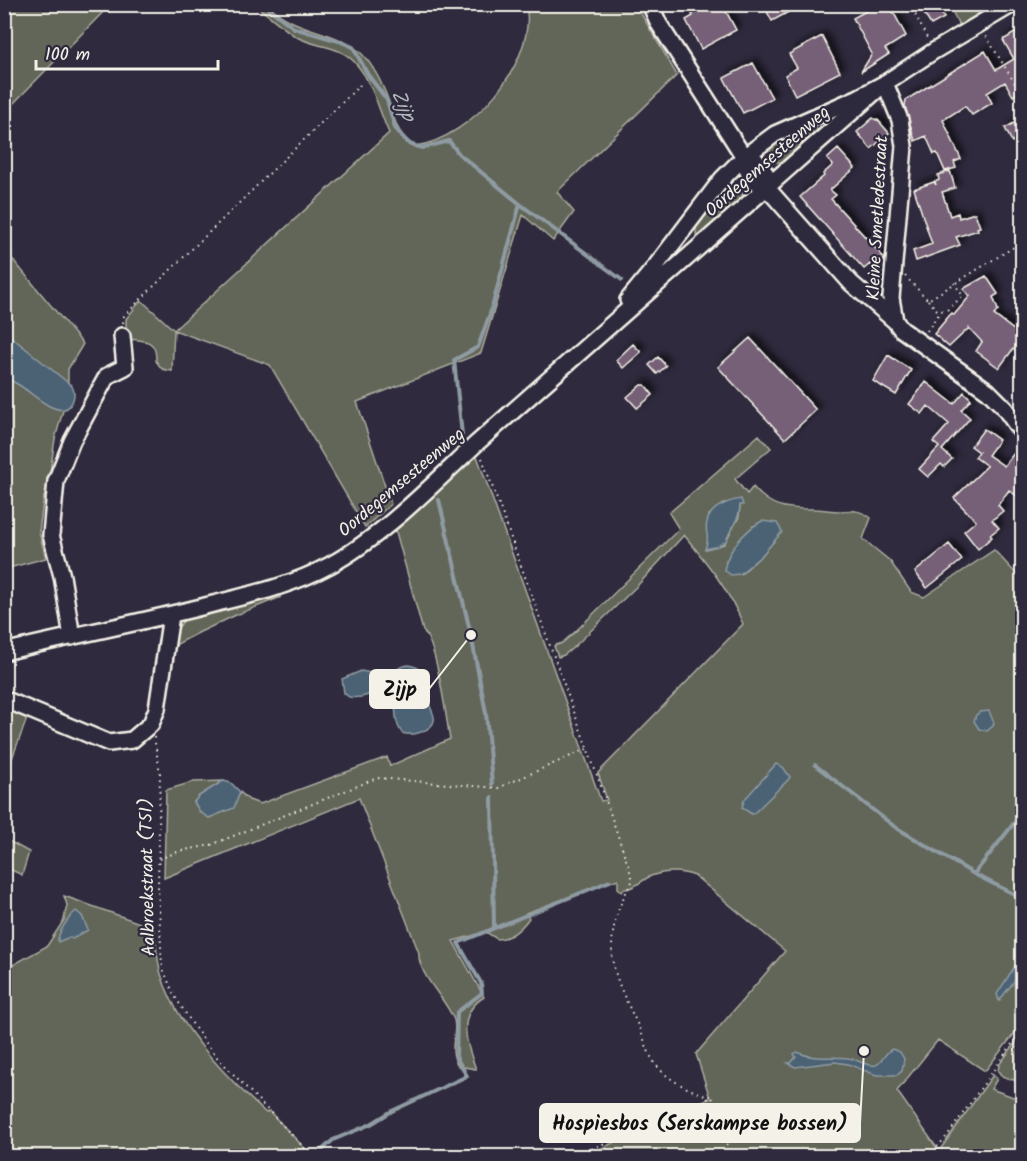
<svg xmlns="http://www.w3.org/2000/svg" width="1027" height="1161" viewBox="0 0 1027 1161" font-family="Kalam,sans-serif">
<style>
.green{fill:#626658;stroke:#abaca0;stroke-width:1.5;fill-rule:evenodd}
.water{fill:#4b6275;stroke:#8f9ba3;stroke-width:1.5}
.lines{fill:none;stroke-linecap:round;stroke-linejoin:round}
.stream{stroke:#8f9ba3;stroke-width:4}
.building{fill:#756077;stroke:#f4f1e8;stroke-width:1.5;filter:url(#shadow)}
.minor-casing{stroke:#f4f1e8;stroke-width:20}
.path{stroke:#f4f1e8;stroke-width:2;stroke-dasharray:1.5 4.5;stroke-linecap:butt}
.minor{stroke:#2f2a3d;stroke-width:15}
.labels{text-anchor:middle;stroke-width:4.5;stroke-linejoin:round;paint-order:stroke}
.street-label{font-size:18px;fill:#f4f1e8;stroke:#2f2a3d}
.water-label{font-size:20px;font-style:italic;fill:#b0b8ba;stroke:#2f2a3d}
.leader{fill:none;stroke:#f4f1e8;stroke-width:2}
.callout-dot{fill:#f4f1e8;stroke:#2f2a3d;stroke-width:2}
.callout{fill:#f4f1e8;stroke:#f4f1e8;stroke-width:2}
.callout-label{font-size:20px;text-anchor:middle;font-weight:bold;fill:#111}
</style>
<defs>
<filter id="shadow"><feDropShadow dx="4.5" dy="-4.5" stdDeviation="3" flood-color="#0009"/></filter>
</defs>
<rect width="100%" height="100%" fill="#2f2a3d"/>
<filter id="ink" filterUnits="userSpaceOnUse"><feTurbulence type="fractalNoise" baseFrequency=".0167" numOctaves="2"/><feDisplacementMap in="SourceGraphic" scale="12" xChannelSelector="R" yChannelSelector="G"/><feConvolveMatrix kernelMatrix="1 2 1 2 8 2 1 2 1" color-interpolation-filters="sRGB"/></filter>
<g filter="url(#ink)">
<path class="green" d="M4,5h106l-105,107h-1z
M254,5h15c27,29 66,23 93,49 13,13 24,37 29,54 5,17 8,28 24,38 56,-7 123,-85 111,-141h110l41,70 -120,117 17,20 -21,29 -30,-26 -42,138 -124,49 34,102 -26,23 -95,-162 -96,-35 -2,41 -10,-2 -6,-8c1,-22 -12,-21 -30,-22v-20l15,-19 33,30 215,-197c-10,-22 -16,-49 -32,-68 -18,-22 -40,-16 -62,-29 -14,-9 -26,-22 -41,-31z
M949,5h38l3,4 -30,18z
M814,127l4,3v4l-30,28h-14l-3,-5 -1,-8 4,-4z
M734,184l7,3 2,11 -42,38 -5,-1v-8l30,-40z
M4,249l79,95 -15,25v24l-13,46 -5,33 -7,30 -4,30 7,26 -41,11v-18l5,-4 -6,-6z
M759,435l12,13 -36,31 12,15 6,-7c18,21 33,22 59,22 10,0 19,2 29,2 12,-1 20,-1 30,7l-8,21 27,22 21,31 13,5 70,-47 28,30v444l-37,47 -47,-31 -41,51 42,60 54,-76 4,4 -6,10 31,11v56h-368l-19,-4c-12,6 -32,8 -44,1l119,-55 -14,-44 89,-103 -90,-75c-14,-5 -30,-5 -44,0 -10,4 -16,13 -27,13l-2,3 -4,-4v-9l-92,34 3,5c-8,11 -18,21 -32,21l-11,-7 -33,9 31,56c-28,17 -18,47 -8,72l-18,-3c-11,-17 0,-32 -4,-46 -7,-20 -37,-46 -35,-67l-60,-155 -195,80 2,-88 27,-8 30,-1 -24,15 -5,6 6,10 9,6 24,-10 7,-16 9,8 11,4 127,-47 3,9 60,-27c-4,-21 -13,-96 -27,-108l-28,-103 82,-72 124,345 6,-1 -9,-27 145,-149c-14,-34 -36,-61 -59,-89l-47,51 -63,61 -10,8 -6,2 -4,-11 8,-3 14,-12 103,-102 -10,-16zM724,503l16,2 -1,12 -15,27 -18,5 3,-10v-24zM753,526l28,7 -19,22 -21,19 -15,-13z
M281,597l-45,18 -36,17 -23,12 -6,11 4,-23 9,-12z
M5,705l23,11 -23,61z
M5,839l24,13 -7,23 -17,-8z
M64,896l90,32c2,15 3,31 7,46 15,51 66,104 105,139l3,-2 43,45h-307l-1,-194 9,3 34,-19 17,-26 3,-15z
M1022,1034v49l-20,-7 -4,-5 1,-6z"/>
<path class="water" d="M4,331l68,55c3,6 3,12 -1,18 -11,17 -38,-10 -49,-17 -6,-4 -12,-7 -17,-10z
M741,499l2,6h-3c0,14 -10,24 -14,36l-8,5 -13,3c6,-14 -1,-15 2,-27 3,-15 21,-21 34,-23z
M762,521l15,2 5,9 -20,23 -22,19 -9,1 -7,-5c3,-19 21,-40 38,-49z
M409,665l7,2 8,7c2,7 0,12 1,19 2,15 22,29 -4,39 -7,3 -13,3 -19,1l-3,-5c-4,-8 -3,-15 -4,-24 -2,-16 -9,-37 14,-39z
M361,671l14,3 5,7v4c-6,10 -19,14 -31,12l-5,-4 -2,-14z
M989,711l5,12 -1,3 -6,5 -8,-2 -5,-8 2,-6 4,-3z
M776,764l7,3 7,10 -2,3 -33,32 -3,2 -10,-6 2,-8z
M223,781l8,2 9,9 -6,16 -25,10 -9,-6 -6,-10 5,-6z
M76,911l6,5 6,14 -16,9 -2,-2 -12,5c-1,-9 11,-25 18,-31z
M1022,955v16l-23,30 -2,-7z
M892,1049l8,3 4,7 -2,12 -5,4h-21l-28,-11 -13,-2 -40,5 -7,-4h3l5,-6 -2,-3 3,-2c17,8 33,4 51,6 9,1 19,9 28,7 5,-1 8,-12 16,-16z"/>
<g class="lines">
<path class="stream" d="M263,4l31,24 45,13 14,6 15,28 19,25 8,28 14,16 13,4 27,-7 10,13 61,50 102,76
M462,435l-8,-75 24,-13 13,-36 29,-107
M439,500l32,135 15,78 6,71
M815,765l80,62 79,47 48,24
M492,797l2,131
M974,874l48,-61
M319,1156l-1,-2 15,-14 38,-16 21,-13 75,-35 -11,-19 1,-45 25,-19 -1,-10 -23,-40 152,-62"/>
</g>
<path class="building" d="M710,4h12l14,26 -35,19 -15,-29 7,-4 -1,-2z
M763,4h40l-31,17z
M879,4h10l17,32 -21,13 4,5 -28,18 11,-18 -19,-36z
M937,4l7,14 -13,7 -8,-13z
M1023,28v62l-10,6 -8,-14 -18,11 5,10 -20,12 -7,-9 -22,14 18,39 -7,3 2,6 -11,3 -8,-18 -3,1 -8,-18 -11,5 -10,-35 1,-6 79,-49 11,19 18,-11 -11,-19z
M822,36l18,36 -45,23 -10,-20 12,-7 -8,-14z
M753,63l19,35 -29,15 -19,-35z
M873,118l3,2 1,-1 12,14 -18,16 -14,-17z
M1023,118v18l-11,6 -7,-14z
M838,149l17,19 -25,22 6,5 -5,4 54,60 -11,11 -4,-6 -6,5 -64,-72 24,-21 -1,-2 10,-9 -6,-6z
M950,171l5,17 -13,4 8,24 8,-3 1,5 16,-5 5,14 -3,1 1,2 -22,7 4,8 -44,16 -3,-10 19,-7 -18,-55 20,-7 2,3 -1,-3 4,-2 -1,-5z
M986,276l12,18 -5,3 5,13 -4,5 29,22v19l-10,-7 -14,19 -23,-17 6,-9 -13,-14 -20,19 -15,-13 15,-18 3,-3 2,2 16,-19 -7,-7z
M750,338l66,72 -31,29 -67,-72z
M633,344l8,8 -18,16 -7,-8z
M888,355l23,15 -15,25 -23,-14z
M658,357l8,9 -9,8 -8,-9z
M926,382l28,22 10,-12 7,7 -10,11 9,8 -28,32 10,9 -8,8 -3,-3 -13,13 -9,-8 20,-22 -6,-5 16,-18 -21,-18 -6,8 -13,-10z
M641,385h4l8,10 -16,13 -10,-11z
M984,429l15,11 -11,15 16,11 11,-14 8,5v44l-14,-11 -11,15 5,6 -11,9 7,8 -9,7 2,2 -14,12 -14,-18 12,-10 -22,-23 33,-32 -12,-9 4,-5 -8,-6z
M949,544l13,16 -35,28 -12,-16z"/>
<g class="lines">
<defs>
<path id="minor" d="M650,4l9,20 85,133c2,16 8,24 23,31l84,95 44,38
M885,83l15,37 4,26 -13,152 4,23 6,8 87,62 15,15 19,27
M744,157l10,1 12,16 1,14
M628,300l27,-33 67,-88 22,-22 31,-23 82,-36 28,-15 49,-32 79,-47
M72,637l-10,-61 -11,-41 5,-54 16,-40 35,-65 18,-9 -3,-31
M4,652c70,-17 140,-30 209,-48 41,-10 80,-19 117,-39 52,-28 103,-81 147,-122l408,-360
M4,699l105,44 23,-3 19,-16 6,-15 14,-94"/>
</defs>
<use href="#minor" class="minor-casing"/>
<path class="path" d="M910,4l18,36
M986,36l36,59
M905,276l23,24 94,-58
M928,300l10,11 9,-1 16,-14 -9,-13
M123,323l1,-7 25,-25 212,-207
M927,331l13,-19
M482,458l120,331 31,91c-14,24 -21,42 -21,70 0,28 18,57 29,82 4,9 7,21 13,30 12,18 38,30 58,35
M154,737l6,36 -2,114 4,79 12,29 21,33 20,27 97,101
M159,859l21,-8 31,-6 166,-67 121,10 89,-39
M575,1156l137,-59 18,59
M929,1156l18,-20 75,-106"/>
<use href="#minor" class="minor"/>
</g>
</g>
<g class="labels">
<g class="street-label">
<text transform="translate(767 161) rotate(-41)" y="6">Oordegemsesteenweg</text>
<text transform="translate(877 218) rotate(-87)" y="6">Kleine Smetledestraat</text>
<text transform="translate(401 482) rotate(-40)" y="6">Oordegemsesteenweg</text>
<text transform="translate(147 877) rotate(-91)" y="6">Aalbroekstraat (T51)</text>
</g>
<g class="water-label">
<text transform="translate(404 105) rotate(66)" y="7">Zijp</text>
</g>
</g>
<path class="leader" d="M471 635L429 689M864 1051L860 1123"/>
<g class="callout-dot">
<circle cx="471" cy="635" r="6"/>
<circle cx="864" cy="1051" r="6"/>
</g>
<g class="callout">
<rect x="370" y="670" width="59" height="38" rx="6"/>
<rect x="540" y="1104" width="320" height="38" rx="6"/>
</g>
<g class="callout-label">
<text x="400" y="696">Zijp</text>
<text x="700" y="1130">Hospiesbos (Serskampse bossen)</text>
</g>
<rect width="1027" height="1161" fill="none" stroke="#2f2a3d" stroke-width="24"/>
<rect x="12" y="12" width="1003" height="1137" fill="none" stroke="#f4f1e8" stroke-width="2" filter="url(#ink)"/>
<path d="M36 60v9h182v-9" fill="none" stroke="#f4f1e8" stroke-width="3"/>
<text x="45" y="60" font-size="18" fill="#f4f1e8" stroke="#2f2a3d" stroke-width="4.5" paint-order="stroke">100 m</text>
</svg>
